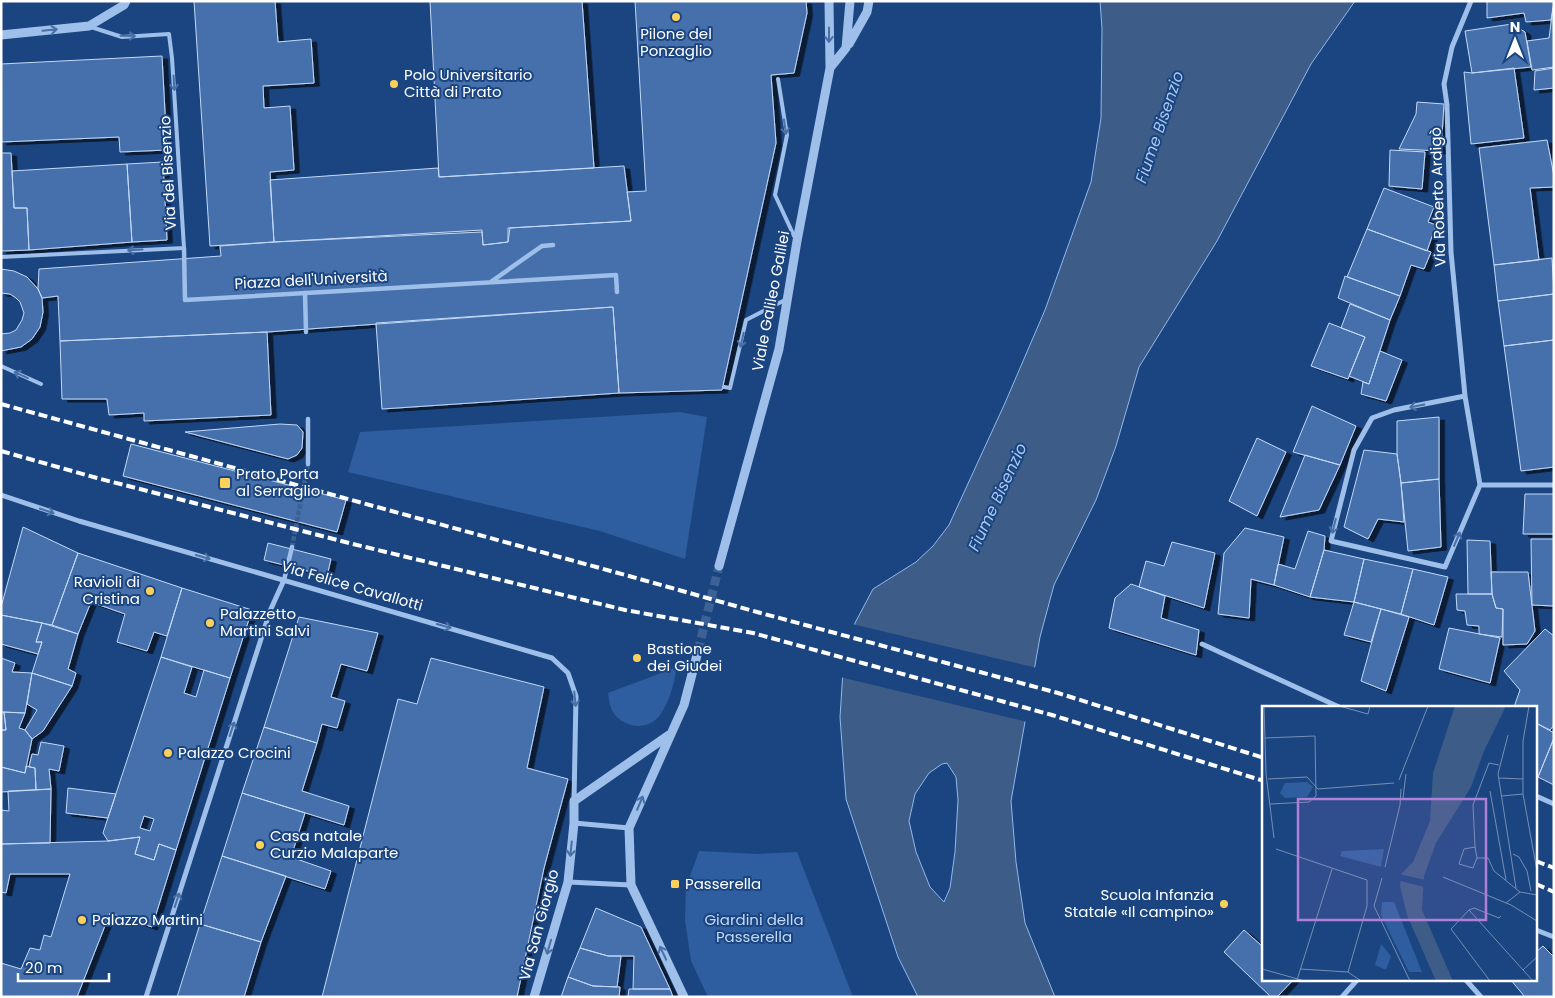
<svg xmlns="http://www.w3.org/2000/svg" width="1555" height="998" viewBox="0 0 1555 998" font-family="Poppins,sans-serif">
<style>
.green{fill:#2e5e9f}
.water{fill:#3d5c88;stroke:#91b9ec;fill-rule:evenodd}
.pier{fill:#1b4581}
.building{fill:#446fab;stroke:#c3d9f7;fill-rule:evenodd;filter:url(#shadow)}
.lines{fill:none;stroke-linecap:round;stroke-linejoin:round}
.pedestrian-tunnel{stroke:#3d6194;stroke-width:4.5;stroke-dasharray:4.5 2;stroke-linecap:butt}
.tertiary-tunnel{stroke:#3d6194;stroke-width:9;stroke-dasharray:9 4.5;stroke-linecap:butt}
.service{stroke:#9ebfea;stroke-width:4}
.pedestrian{stroke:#9ebfea;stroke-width:4.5}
.minor{stroke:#9ebfea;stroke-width:5}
.tertiary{stroke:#9ebfea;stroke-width:9}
.rail{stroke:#fff;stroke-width:4;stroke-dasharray:9 4;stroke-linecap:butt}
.oneway{stroke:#4970a6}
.poi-dot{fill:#fbd15b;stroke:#1b4581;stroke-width:2}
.labels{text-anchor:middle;stroke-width:4;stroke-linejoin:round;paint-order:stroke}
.poi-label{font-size:15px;fill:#fff;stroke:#1b4581;text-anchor:start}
.street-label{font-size:15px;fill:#fff;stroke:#1b4581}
.park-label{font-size:15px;fill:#c3d9f7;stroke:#1b4581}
.water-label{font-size:16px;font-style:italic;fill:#aac9f2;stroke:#1b4581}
.inset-road{fill:none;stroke:#768fb3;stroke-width:1}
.view{fill:#b080d9;fill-opacity:0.15;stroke:#b080d9;stroke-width:2.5}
.inset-edge{fill:none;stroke:#fff;stroke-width:2.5}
</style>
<defs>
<filter id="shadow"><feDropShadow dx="5.5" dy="3" stdDeviation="0" flood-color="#0009"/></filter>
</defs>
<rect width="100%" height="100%" fill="#1b4581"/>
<path class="green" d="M680,412l27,5 -22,142 -85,-28 -252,-59 12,-40z
M677,667c-3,16 -7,34 -17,48 -11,15 -33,14 -45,0 -5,-6 -6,-15 -7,-22z
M699,851l59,3 39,-2 56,145h-145l-17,-36 -6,-41 1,-33z"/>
<path class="water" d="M1100,1h255l-44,63 -94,177 -78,126 -23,79 -20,54 -42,85 -14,52 -29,164 5,61 9,61 30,74h-137l-20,-40 -52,-158 -6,-82 3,-46 12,-48 18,-34 43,-27 17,-16 16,-21 56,-122 40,-93 46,-128 10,-64 1,-90zM947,763l9,14 2,23 -3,52 -5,36 -6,14 -14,-15 -14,-35 -7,-31 6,-27 14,-21 13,-9z"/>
<path class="pier" d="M852,624l185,44 -10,54 -187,-45z"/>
<path class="building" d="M194,1h81l3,41 33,-3 3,44 -51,3 1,22 26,-2 4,64 -24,2 4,70 -64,4z
M430,1h152l12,167 -155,9z
M635,1h171l1,12 -13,60 -23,2 5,68 -54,247 -103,3 -6,-86 -346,25 -207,9 -2,-45 -16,2 -4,-9 1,-20 182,-13 -1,-10 54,-4 208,-10 1,13 25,-3 2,-14 121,-7 -4,-29 19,-1z
M1487,1h67l-3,19 -25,2 -2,-9 -37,5z
M1553,8l1,59 -22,3 -5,-29 22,-3z
M1512,24l13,8 6,35 -59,6 -7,-42z
M162,56l5,94 -47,2 -1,-15 -118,5v-78z
M1514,68l10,70 -53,6 -7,-72 8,1z
M1554,68v20l-20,2 1,-19z
M1417,102l27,2 -3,47 -42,-2 17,-35z
M1547,140l7,36v11l-24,1 9,72 -45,5 -15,-117z
M1390,150l35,2 -3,37 -33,-3z
M1,153h10l3,55h13l2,42 -28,1z
M163,162l4,78 -35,2 -5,-78z
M127,164l5,78 -103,8 -2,-42h-13l-2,-37z
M624,166l7,55 -123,7v14l-25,3 -1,-15 -208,12 -4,-62 168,-12 1,9z
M1384,188l50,19 -6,15 8,3 -9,26 -60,-22z
M1367,229l64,23 -7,17 -13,-4 -11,31 -53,-19z
M1552,258l2,36 -56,7 -4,-36z
M1,269l13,2 13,6 11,12 4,9 1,14 -3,15 -8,12 -11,8 -20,4v-17l9,-1 6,-3 6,-10 2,-7 -4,-11 -4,-4 -6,-4 -9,-1z
M1345,276l55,20 -10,24 -52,-22z
M1554,294v46l-50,6 -6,-45z
M1350,304l40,16 -21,64 -20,-8 16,-39 -24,-9z
M613,307l6,86 -237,16 -6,-86z
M1329,323l36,14 -17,42 -37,-13z
M267,332l4,83 -127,6v-8l-35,2 -2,-16h-45l-2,-58z
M1554,340v127l-33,4 -17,-125z
M1380,351l22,9 -16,41 -25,-7 2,-12 6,2z
M1312,406l44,20 -16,39 -47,-13z
M1439,417v62l-38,4 -4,-29v-33z
M280,424l17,1 6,7 -1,16 -5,7 -9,4 -103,-27z
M1257,438l29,14 -29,64 -28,-15z
M131,444l215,56 -9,32 -214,-56z
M1364,450l33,4 4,29 3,39 -26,-3 -10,20 -24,-12z
M1305,455l35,10 -21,45 -39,7z
M1439,479l2,68 -33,4 -7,-68z
M1525,494h29v40h-31z
M23,527l55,26 -26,72 -51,-10v-8z
M1245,528l39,9 -10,48 -23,-6 -2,39 -31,-4 6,-61z
M1308,531l17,5 -1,14 -14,47 -36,-12 4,-21 17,5z
M1531,539h23v67l-22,-1z
M1467,540l23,1 2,53h-24z
M1172,542l43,11 -11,55 -65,-21 7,-26 18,5z
M268,543l63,16 -4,17 -63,-16z
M1324,550l40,9 -10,43 -44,-5z
M78,553l104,35 -15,48 -13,-4 -7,19 -30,-9 8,-28 -34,-12 -13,32 -26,-9z
M1364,559l49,10 -12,45 -47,-12z
M1413,569l35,8 -14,48 -33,-11z
M1491,572h37l7,59 -8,13 -24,1v-36l-7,-1 -4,-14z
M1131,584l34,12 -4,22 38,12 -3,25 -87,-27 6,-30z
M182,588l70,22 -22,68 -69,-21z
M1456,594h36l4,14 7,1 -1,28 -23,-3v-8l-12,-1 -2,-14 -8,-1z
M1354,602l27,7 -10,33 -27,-7z
M1381,609l28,8 -23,74 -25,-10z
M1,615l41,8 -6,19h6l-4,12 -37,-10z
M299,617l79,16 -11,38 -26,-7 -10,33 14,4 -8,27 -15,-4 -5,19 -53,-16z
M42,623l36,11 -10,35 8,4 -4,13 -40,-13 10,-31h-6z
M1449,628l51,10 -10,45 -51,-14z
M1545,629l9,7v89l-4,5 -14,-7v-16h-22l6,-17 -16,-19z
M161,657l31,10 -8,26 12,4 8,-27 26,8 -54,172 -17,-6 -5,16 -19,-6 5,-17 -32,4 -5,-8zM144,816l10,3 -4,12 -10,-3z
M1,658l14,5 -3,9 20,1 -7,40 -24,-1z
M431,658l113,29 -17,81 41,11 -24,89 -27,129h-195l76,-298 19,5z
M32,673l40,13 -29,45 -11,8 -7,-9 12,-20 -10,-6z
M1,712h3l2,18h-5z
M4,712l21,1 -6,15 6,2 7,9 -7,34 -24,-6v-37h5z
M1536,723l18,10v5l-16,39h-2z
M264,727l53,16 -15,48 47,15 -5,19 -102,-32z
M1554,738v47l-16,-8z
M41,742l23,4 -5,25 -10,-2 2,20 -15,1 -1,-22 -6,-1 3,-13 6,1z
M26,766l9,2 1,22 -35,2v-25l24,6z
M68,788l48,6 -8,24 -42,-5z
M51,789l-1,54 -49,1v-34l8,1 -1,-20z
M242,793l63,20 -14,44 40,14 -6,18 -103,-33z
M140,837l-5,17 19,6 5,-16 17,6 -24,77 -42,-14 -33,84h-76v-34l20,6 9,-21 10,2 4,-15 7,2 19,-63h-60l-4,19 -5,-1v-48l107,-3z
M222,856l64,20 -25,66 -61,-18z
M596,908l45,19 29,62h-37l1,-33h-26l-28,-8z
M200,924l61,18 -17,55h-67z
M1244,930l18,16 2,-2v35h30l-17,18h-6l-47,-45z
M1543,946l11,11v40h-29l-15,-18h26v-27z
M580,948l28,8h13l-4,31 -24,-1 -25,-9z
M568,977l25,9 27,1 -1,10h-58z
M629,989h41l3,8h-45z"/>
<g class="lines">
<path class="pedestrian-tunnel" d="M292,547l16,-83"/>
<path class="tertiary-tunnel" d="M698,651l21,-85"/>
<path class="service" d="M778,79l9,56 -12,60 20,43
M1,257l183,-9 -12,-190 -3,-24 -47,3 -31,-10
M1,366l40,18
M724,387l6,1 16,-68 39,-20"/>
<path class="pedestrian" d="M184,248l1,52 431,-25 1,17
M492,281l50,-35 11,-1
M305,293l1,39
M308,464v-45
M284,580l8,-33"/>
<path class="minor" d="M1471,1l-19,46 -8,37 3,21 4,147 14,144 15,89h74
M1465,396l-71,14 -22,8 -18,32 -23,91 114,26 35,-82
M1,495l78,26 473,137 16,15 8,23 -2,105
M1202,644l137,63
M1536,796l18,8
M574,823l55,5
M568,882l63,3
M1536,930l18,7
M1465,979l16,18
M146,997l124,-386 14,-31
M1342,997l16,-18"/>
<path class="tertiary" d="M1,35l88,-9 35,-21 2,-4
M849,44l18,-32 2,-11
M830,68l16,-20 4,-47
M719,566l60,-217 18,-108 33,-173 -1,-67
M534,997l34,-115 6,-59v-22l95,-66
M684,997l-53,-112 -2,-57 55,-123 14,-54"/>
<path class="rail" d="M1,404l628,172 128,36 301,81 206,65
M1,451l96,27 256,66 272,66 128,23 299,82 212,66
M1536,861l18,7
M1536,884l18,8"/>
</g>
<defs><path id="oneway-shaft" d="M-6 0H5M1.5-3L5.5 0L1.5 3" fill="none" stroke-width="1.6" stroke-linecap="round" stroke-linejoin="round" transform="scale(1.25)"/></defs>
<g class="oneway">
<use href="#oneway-shaft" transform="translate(50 30) rotate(-6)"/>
<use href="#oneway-shaft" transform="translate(829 35) rotate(90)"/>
<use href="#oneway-shaft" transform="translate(128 36) rotate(1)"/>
<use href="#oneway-shaft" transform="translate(174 83) rotate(87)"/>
<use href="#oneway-shaft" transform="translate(785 127) rotate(82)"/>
<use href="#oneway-shaft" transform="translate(135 250) rotate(177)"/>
<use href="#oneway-shaft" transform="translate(742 340) rotate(103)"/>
<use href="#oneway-shaft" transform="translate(21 375) rotate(-156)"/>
<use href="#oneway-shaft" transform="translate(1417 406) rotate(169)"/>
<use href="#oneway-shaft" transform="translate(47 511) rotate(19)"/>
<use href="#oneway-shaft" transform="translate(1334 526) rotate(104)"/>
<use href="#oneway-shaft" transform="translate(1457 539) rotate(-67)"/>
<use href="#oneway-shaft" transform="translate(203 557) rotate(16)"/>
<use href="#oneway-shaft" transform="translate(444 626) rotate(16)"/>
<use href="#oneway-shaft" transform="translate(575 699) rotate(84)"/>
<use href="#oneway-shaft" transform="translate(232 729) rotate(-72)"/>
<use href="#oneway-shaft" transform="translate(640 803) rotate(-67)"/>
<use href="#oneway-shaft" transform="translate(571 849) rotate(96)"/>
<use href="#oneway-shaft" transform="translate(177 900) rotate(-72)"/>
<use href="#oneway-shaft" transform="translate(549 947) rotate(106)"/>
<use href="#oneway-shaft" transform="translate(663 953) rotate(-115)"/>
</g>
<g class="poi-dot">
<circle cx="676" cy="17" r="5"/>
<circle cx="394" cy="84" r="5"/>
<rect x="219" y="477" width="12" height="12" rx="2.5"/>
<circle cx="150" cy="591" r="5"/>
<circle cx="210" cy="623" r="5"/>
<circle cx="637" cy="658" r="5"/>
<circle cx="168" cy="753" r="5"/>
<circle cx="260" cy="845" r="5"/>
<rect x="670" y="879" width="10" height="10" rx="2.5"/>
<circle cx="1224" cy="904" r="5"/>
<circle cx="82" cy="920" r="5"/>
</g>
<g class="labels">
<g class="poi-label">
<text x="676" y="39" text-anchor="middle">Pilone del<tspan x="676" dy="17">Ponzaglio</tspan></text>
<text x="404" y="80">Polo Universitario<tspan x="404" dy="17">Città di Prato</tspan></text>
<text x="236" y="479">Prato Porta<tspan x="236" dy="17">al Serraglio</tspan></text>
<text x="140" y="587" text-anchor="end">Ravioli di<tspan x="140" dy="17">Cristina</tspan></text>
<text x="220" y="619">Palazzetto<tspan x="220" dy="17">Martini Salvi</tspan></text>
<text x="647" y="654">Bastione<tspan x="647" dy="17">dei Giudei</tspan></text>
<text x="178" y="758">Palazzo Crocini</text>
<text x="270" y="841">Casa natale<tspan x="270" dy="17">Curzio Malaparte</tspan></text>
<text x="685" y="889">Passerella</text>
<text x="1214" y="900" text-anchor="end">Scuola Infanzia<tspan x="1214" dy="17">Statale «Il campino»</tspan></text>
<text x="92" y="925">Palazzo Martini</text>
</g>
<g class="street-label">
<text transform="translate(168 173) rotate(-93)" y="5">Via del Bisenzio</text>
<text transform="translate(1438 197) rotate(-92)" y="5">Via Roberto Ardigò</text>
<text transform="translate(311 280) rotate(-3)" y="5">Piazza dell'Università</text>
<text transform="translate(771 301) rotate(-79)" y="5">Viale Galileo Galilei</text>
<text transform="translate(352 586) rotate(16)" y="5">Via Felice Cavallotti</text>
<text transform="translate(539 925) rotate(-75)" y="5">Via San Giorgio</text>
</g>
<g class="park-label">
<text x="754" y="925">Giardini della<tspan x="754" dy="17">Passerella</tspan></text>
</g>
<g class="water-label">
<text transform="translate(1159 127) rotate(-71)" y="6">Fiume Bisenzio</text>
<text transform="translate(997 497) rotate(-65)" y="6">Fiume Bisenzio</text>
</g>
</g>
<g transform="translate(1262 706)">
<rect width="275" height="275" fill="#1b4581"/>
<path d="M45,76l6,5 -6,10 -22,1 -5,-5 5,-10zM122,143l-3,18 -41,-11 2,-5zM120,196h12l28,70h-13l-28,-57zM119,238l10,12 -5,14 -11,-5z" fill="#2e5e9f"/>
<path d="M193,0h51l-22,45 -13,36 -35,56 -12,33 -2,34 31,71h-17l-29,-66 -7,-29 1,-12 12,-12 17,-41 3,-48z" fill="#3d5c88"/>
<path d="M137,168l26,6 -1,7 -27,-7z" fill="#1b4581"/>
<path class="inset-road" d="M2,0l2,68 8,64M77,0l29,8 2,-8M267,0l-6,35v53l14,77M246,29l-10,39 18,114M3,32l50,-2 1,60 -7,6 -39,2M237,59l-10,-2 -16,42 2,42 2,11h11l6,13 26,21M237,72l24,1M6,73l39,-2 11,12M137,74l29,-74M56,83l76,-6M228,85l16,89M240,90l21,-2M141,92l3,-24M213,141l-11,2 -5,15 14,4 4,-10M14,143l91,31v26l-19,66M251,148l6,3 8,14 4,20M123,161l15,-62 1,-16M181,171l68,28 26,16M120,172l-8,28 36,75M244,197l14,-11 17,3M207,204l64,71M207,204l-18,19 39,52M207,204l5,-2 25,10 2,-2M0,263l43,12M38,263l48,3M261,264l14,-13M86,266l13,9M35,274l35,-111"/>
<path class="view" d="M36,93h188v121h-188z"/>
<rect width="275" height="275" class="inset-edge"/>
</g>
<rect width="1555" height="998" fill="none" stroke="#ffffff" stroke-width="5"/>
<g transform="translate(1515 40)" stroke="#1b4581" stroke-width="4" paint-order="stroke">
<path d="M0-4L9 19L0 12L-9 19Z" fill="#ffffff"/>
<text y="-8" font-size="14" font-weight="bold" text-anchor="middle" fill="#ffffff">N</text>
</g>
<path d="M18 973v8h91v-8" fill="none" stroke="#ffffff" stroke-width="2.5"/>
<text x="25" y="973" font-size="15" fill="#ffffff" stroke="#1b4581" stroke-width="4" paint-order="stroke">20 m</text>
</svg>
